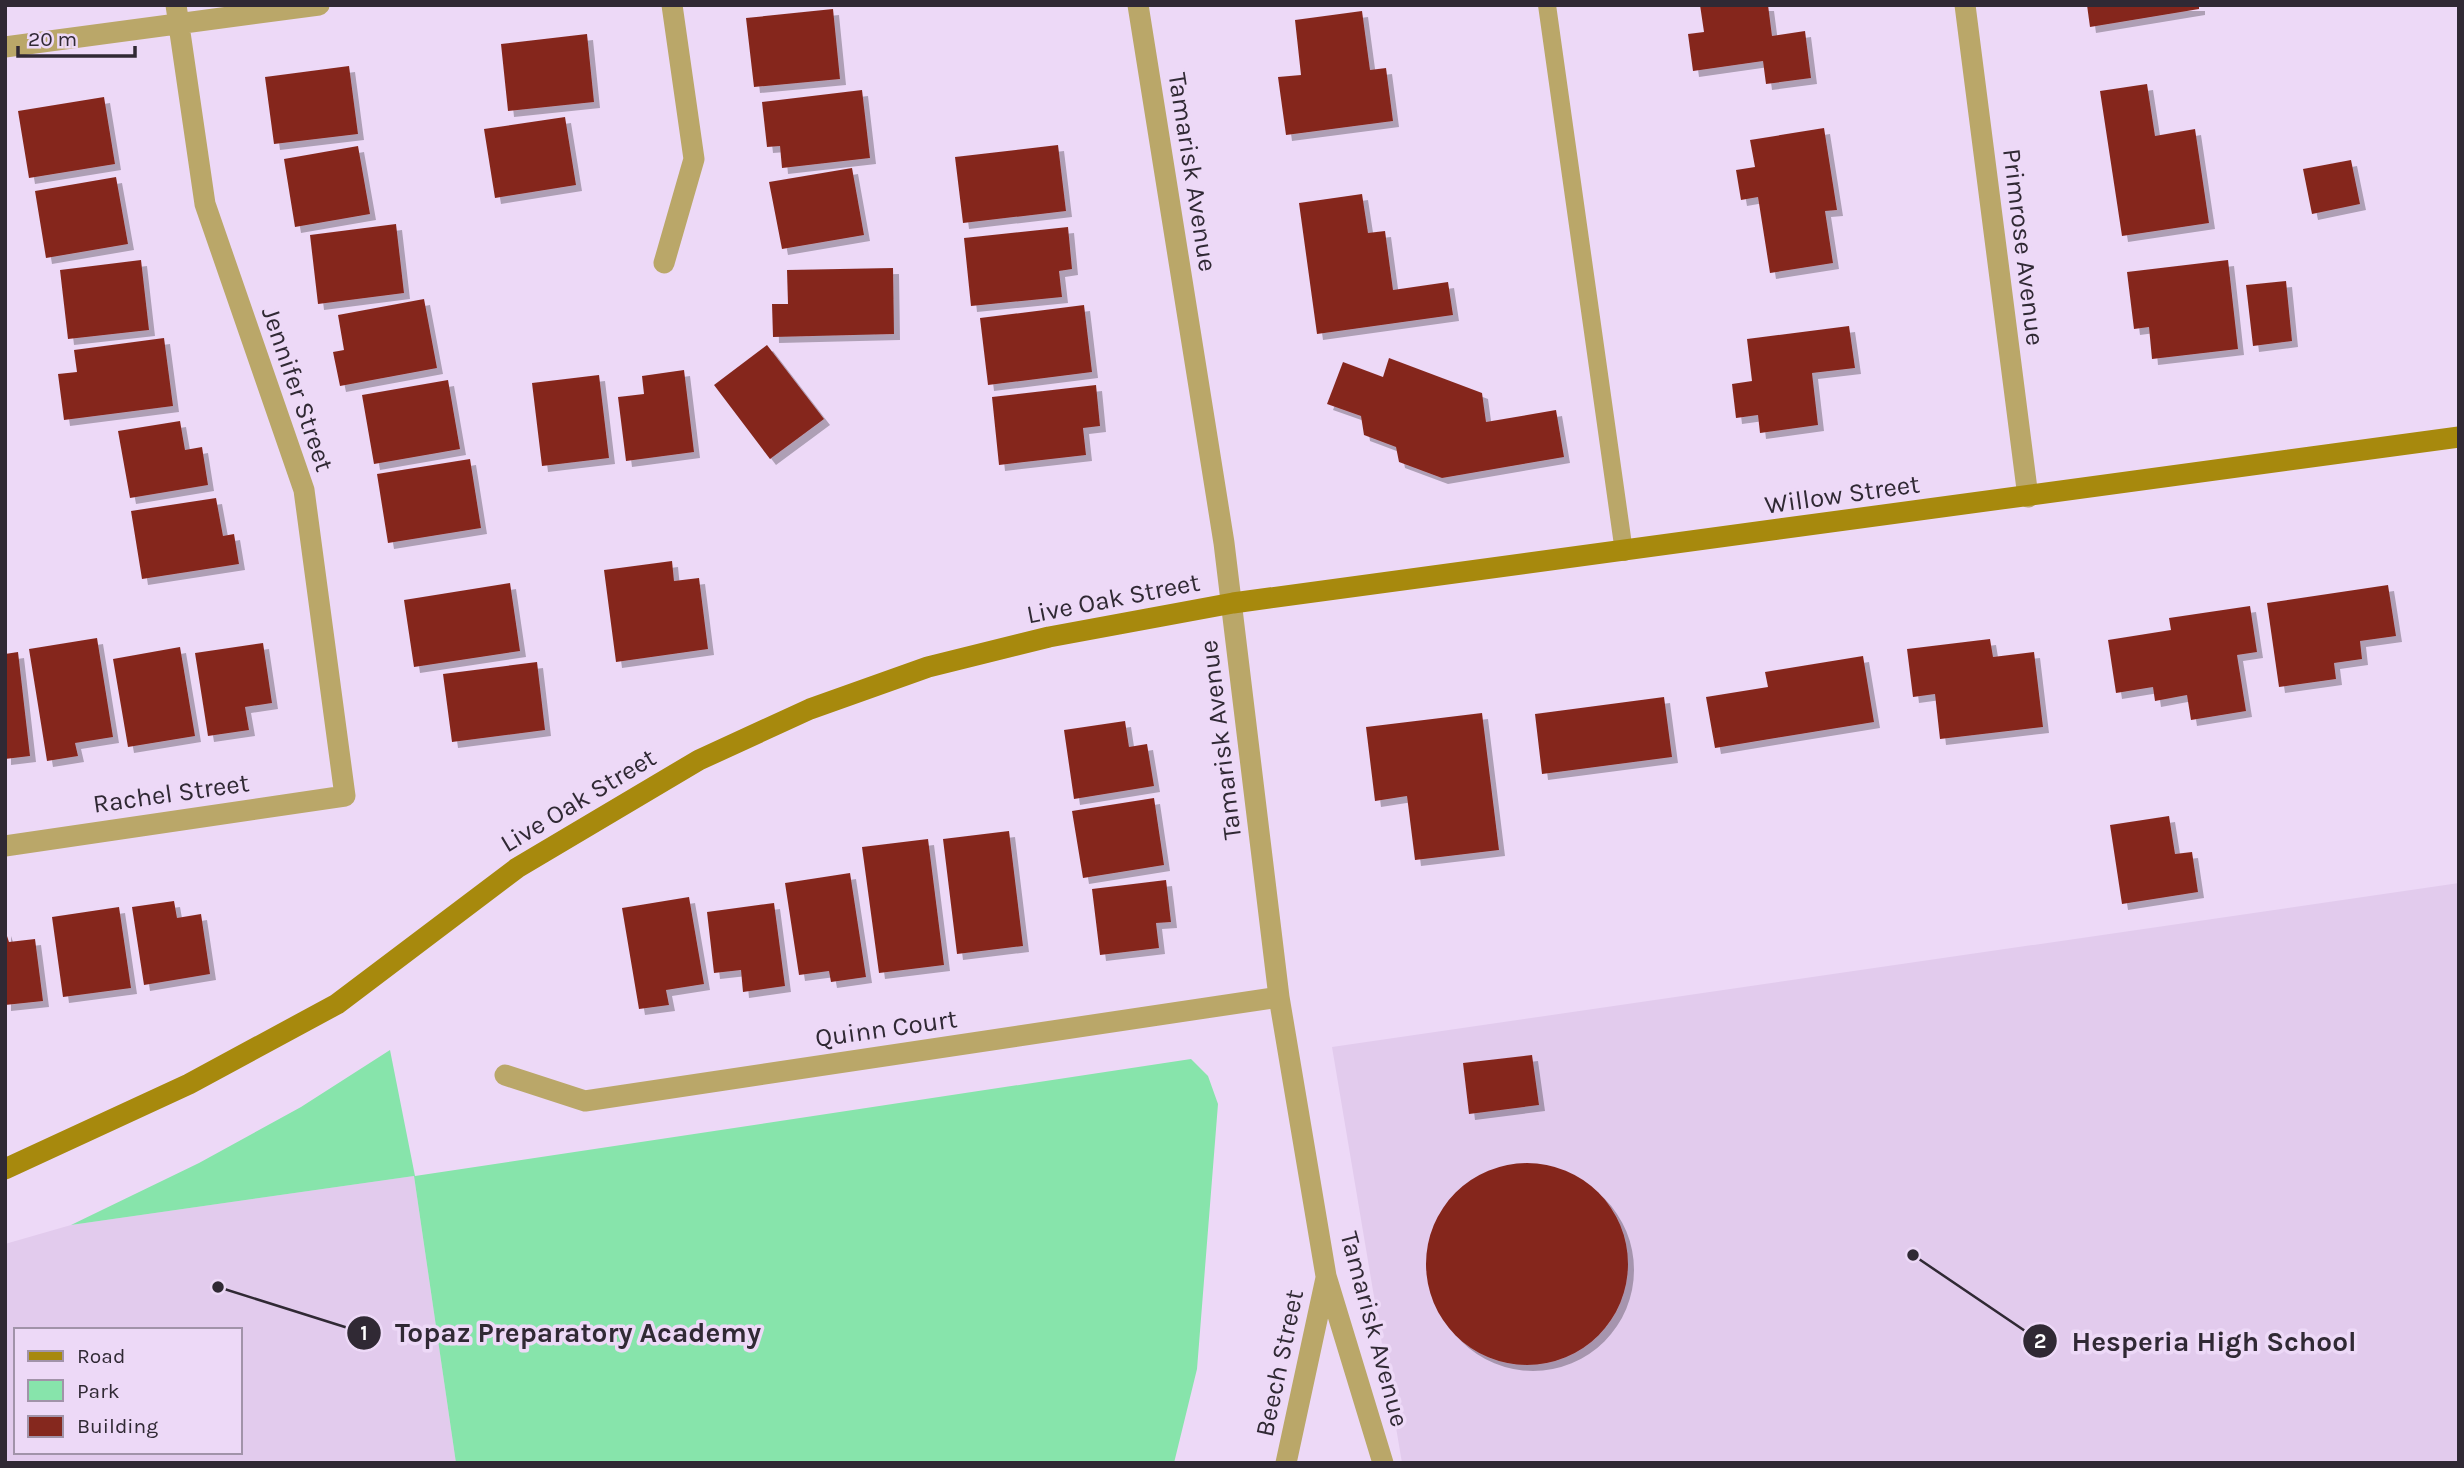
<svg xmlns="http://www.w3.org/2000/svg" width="2464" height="1468" viewBox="0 0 2464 1468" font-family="Karla,sans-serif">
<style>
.built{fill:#e2cbed;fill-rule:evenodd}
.green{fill:#87e4ab}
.building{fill:#85281e;filter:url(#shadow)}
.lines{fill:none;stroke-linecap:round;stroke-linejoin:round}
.lane{stroke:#baa769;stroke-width:18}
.street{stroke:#baa769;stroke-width:21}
.secondary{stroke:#a7890d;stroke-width:21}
.labels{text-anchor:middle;stroke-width:7;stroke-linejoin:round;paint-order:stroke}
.street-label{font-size:26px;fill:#302934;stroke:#edd9f7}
.leader{fill:none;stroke:#302934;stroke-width:2.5}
.callout-dot{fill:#302934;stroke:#edd9f7;stroke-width:2.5}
.mark-label{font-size:21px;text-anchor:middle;font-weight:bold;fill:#fff}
.callout-label{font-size:28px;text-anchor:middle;font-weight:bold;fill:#302934;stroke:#edd9f7;stroke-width:7;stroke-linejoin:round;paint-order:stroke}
</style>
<defs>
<filter id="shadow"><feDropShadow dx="6" dy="6" stdDeviation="0" flood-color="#0004"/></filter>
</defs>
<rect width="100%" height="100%" fill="#edd9f7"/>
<path class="built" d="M2459,883v580h-1057l-70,-416z
M414,1176l42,287h-451v-219l66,-19zM16,1330h224v122h-224z"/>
<path class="green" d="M390,1050l25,126 776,-117 17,17 10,28 -21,265 -23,94h-718l-42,-287 -343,49 128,-62 102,-56z"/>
<path class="building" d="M1700,5h68l4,31 33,-5 6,47 -45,6 -3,-23 -70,10 -5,-37 16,-2z
M2087,5h112v4l-109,18z
M833,9l7,70 -86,8 -8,-69z
M1362,11l8,59 16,-2 7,53 -107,14 -8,-58 23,-2 -6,-55z
M587,34l7,68 -86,9 -7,-67z
M349,66l9,68 -84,10 -9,-67z
M2147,84l8,52 40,-7 14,94 -87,13 -22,-145z
M862,90l8,68 -88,10 -2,-22 -13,1 -5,-45z
M104,97l11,67 -86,14 -11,-67z
M565,117l11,68 -81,13 -11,-69z
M1824,128l13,82 -12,1 8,52 -63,10 -12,-76 -17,3 -5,-30 19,-3 -5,-27z
M1058,145l8,66 -103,12 -8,-66z
M358,146l12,68 -75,13 -11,-68z
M2351,160l9,44 -48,10 -9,-45z
M852,168l12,67 -82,14 -13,-67z
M116,177l12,67 -82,14 -11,-67z
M1362,194l6,39 17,-2 8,59 55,-8 5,33 -136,19 -18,-131z
M396,224l8,69 -86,11 -8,-69z
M1068,227l4,42 -13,2 3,26 -91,9 -7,-68z
M141,260l8,70 -81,9 -8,-69z
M2228,260l10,89 -86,10 -3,-32 -15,2 -7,-57z
M893,268l1,66 -121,3 -1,-33h16l-1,-34z
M2286,281l6,60 -39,5 -7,-61z
M424,299l13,69 -97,18 -7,-34 11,-2 -6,-35z
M1084,305l8,67 -104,13 -8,-67z
M1849,326l6,42 -43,5 6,52 -58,8 -2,-18 -22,3 -4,-34 20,-3 -5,-42z
M164,338l9,68 -109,14 -6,-46 19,-2 -3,-22z
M767,345l57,74 -54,40 -56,-74z
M1389,358l93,35 4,29 70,-12 8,47 -122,21 -43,-16 -3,-15 -32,-12 -3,-19 -34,-12 16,-42 40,15z
M684,370l10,82 -68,9 -8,-64 26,-3 -2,-18z
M599,375l10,83 -67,8 -10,-83z
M448,380l12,69 -86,15 -12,-69z
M1096,385l4,41 -17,2 3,27 -87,10 -7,-68z
M180,421l5,29 17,-3 6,38 -78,13 -12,-67z
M470,459l11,69 -93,15 -11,-69z
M216,498l7,38 11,-2 5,30 -97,15 -11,-68z
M672,561l2,20 25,-3 9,71 -92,13 -12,-92z
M510,583l10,68 -106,16 -10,-67z
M2388,585l8,51 -36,5 2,18 -28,4 2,16 -57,8 -12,-84z
M2250,606l7,46 -20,3 9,56 -55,9 -4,-25 -32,6 -2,-14 -37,6 -8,-53 63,-10 -2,-12z
M97,638l16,99 -38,6 3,13 -31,5 -18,-112z
M1990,639l3,18 41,-5 9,75 -103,12 -5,-45 -22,3 -6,-48z
M263,643l9,60 -27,4 4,23 -41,6 -13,-83z
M180,647l15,89 -67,11 -15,-88z
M18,652l12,104 -25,3v-105z
M1863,656l11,66 -159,26 -9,-51 62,-10 -3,-15z
M537,662l8,68 -93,12 -9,-68z
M1664,697l8,60 -130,17 -7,-60z
M1482,713l17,137 -84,10 -8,-64 -32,5 -9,-74z
M1125,721l4,26 18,-3 7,42 -80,13 -10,-69z
M1154,798l10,67 -81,13 -11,-67z
M2169,816l6,38 17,-2 6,40 -76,12 -12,-79z
M1009,831l14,115 -66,8 -14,-115z
M928,839l16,126 -65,8 -17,-126z
M850,873l16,104 -35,5 -2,-11 -30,4 -14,-92z
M1166,880l5,42 -15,1 3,25 -59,7 -8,-66z
M689,897l15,87 -38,6 3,15 -30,4 -17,-101z
M174,901l3,17 24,-4 9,60 -66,11 -12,-78z
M774,903l11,83 -42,6 -2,-22 -27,3 -7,-61z
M119,907l12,81 -68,9 -11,-80z
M5,930l4,12 26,-3 8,62 -38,4z
M1532,1055l7,50 -70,9 -6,-51z
M1426 1264a101 101 0 1 1 202 0a101 101 0 1 1-202 0Z"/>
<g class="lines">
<path class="lane" d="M1547,5l77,547"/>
<path class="street" d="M1138,5l86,538 55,454 47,279 57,187
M1965,5l63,492
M5,47l314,-42
M664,263l30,-104 -22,-154
M5,846l340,-50 -41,-306 -99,-286 -29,-199
M505,1075l80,26 694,-104
M1286,1463l40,-185"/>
<path class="secondary" d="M5,1169l184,-85 148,-80 180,-136 182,-108 111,-51 118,-42 121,-30 184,-34 1226,-166"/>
</g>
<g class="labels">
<g class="street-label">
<text transform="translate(1193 172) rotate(81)" y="9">Tamarisk Avenue</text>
<text transform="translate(2024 247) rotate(83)" y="9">Primrose Avenue</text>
<text transform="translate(298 389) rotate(71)" y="9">Jennifer Street</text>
<text transform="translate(1842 494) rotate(-8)" y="9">Willow Street</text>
<text transform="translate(1113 598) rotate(-11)" y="9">Live Oak Street</text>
<text transform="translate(1220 740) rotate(-97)" y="9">Tamarisk Avenue</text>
<text transform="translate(171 793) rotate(-8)" y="9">Rachel Street</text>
<text transform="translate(578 800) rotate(-31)" y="9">Live Oak Street</text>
<text transform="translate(886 1028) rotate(-8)" y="9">Quinn Court</text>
<text transform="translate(1375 1329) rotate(75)" y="9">Tamarisk Avenue</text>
<text transform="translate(1279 1363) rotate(-78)" y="9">Beech Street</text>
</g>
</g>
<path class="leader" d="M218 1287L364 1333M1913 1255L2040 1341"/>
<g class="callout-dot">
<circle cx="218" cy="1287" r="7"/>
<circle cx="1913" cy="1255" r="7"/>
<circle cx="364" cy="1333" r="18"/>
<circle cx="2040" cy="1341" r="18"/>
</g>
<g class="mark-label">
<text x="364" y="1340">1</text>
<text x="2040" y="1348">2</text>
</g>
<g class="callout-label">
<text x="578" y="1342">Topaz Preparatory Academy</text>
<text x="2214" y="1351">Hesperia High School</text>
</g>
<rect width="2464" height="1468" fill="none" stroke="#302934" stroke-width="14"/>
<rect x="14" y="1328" width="228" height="126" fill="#edd9f7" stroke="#a193a9" stroke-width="2"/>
<rect x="28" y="1351" width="35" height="10" fill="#a7890d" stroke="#a193a9" stroke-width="2"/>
<text x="77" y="1363" font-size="21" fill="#302934">Road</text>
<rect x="28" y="1380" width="35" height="21" fill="#87e4ab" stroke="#a193a9" stroke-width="2"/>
<text x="77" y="1398" font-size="21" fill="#302934">Park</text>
<rect x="28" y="1416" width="35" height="21" fill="#85281e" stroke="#a193a9" stroke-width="2"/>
<text x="77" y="1433" font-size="21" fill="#302934">Building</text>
<path d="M18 46v10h117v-10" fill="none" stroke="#302934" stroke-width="3.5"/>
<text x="28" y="46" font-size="21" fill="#302934" stroke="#edd9f7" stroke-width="5" paint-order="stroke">20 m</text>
</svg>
